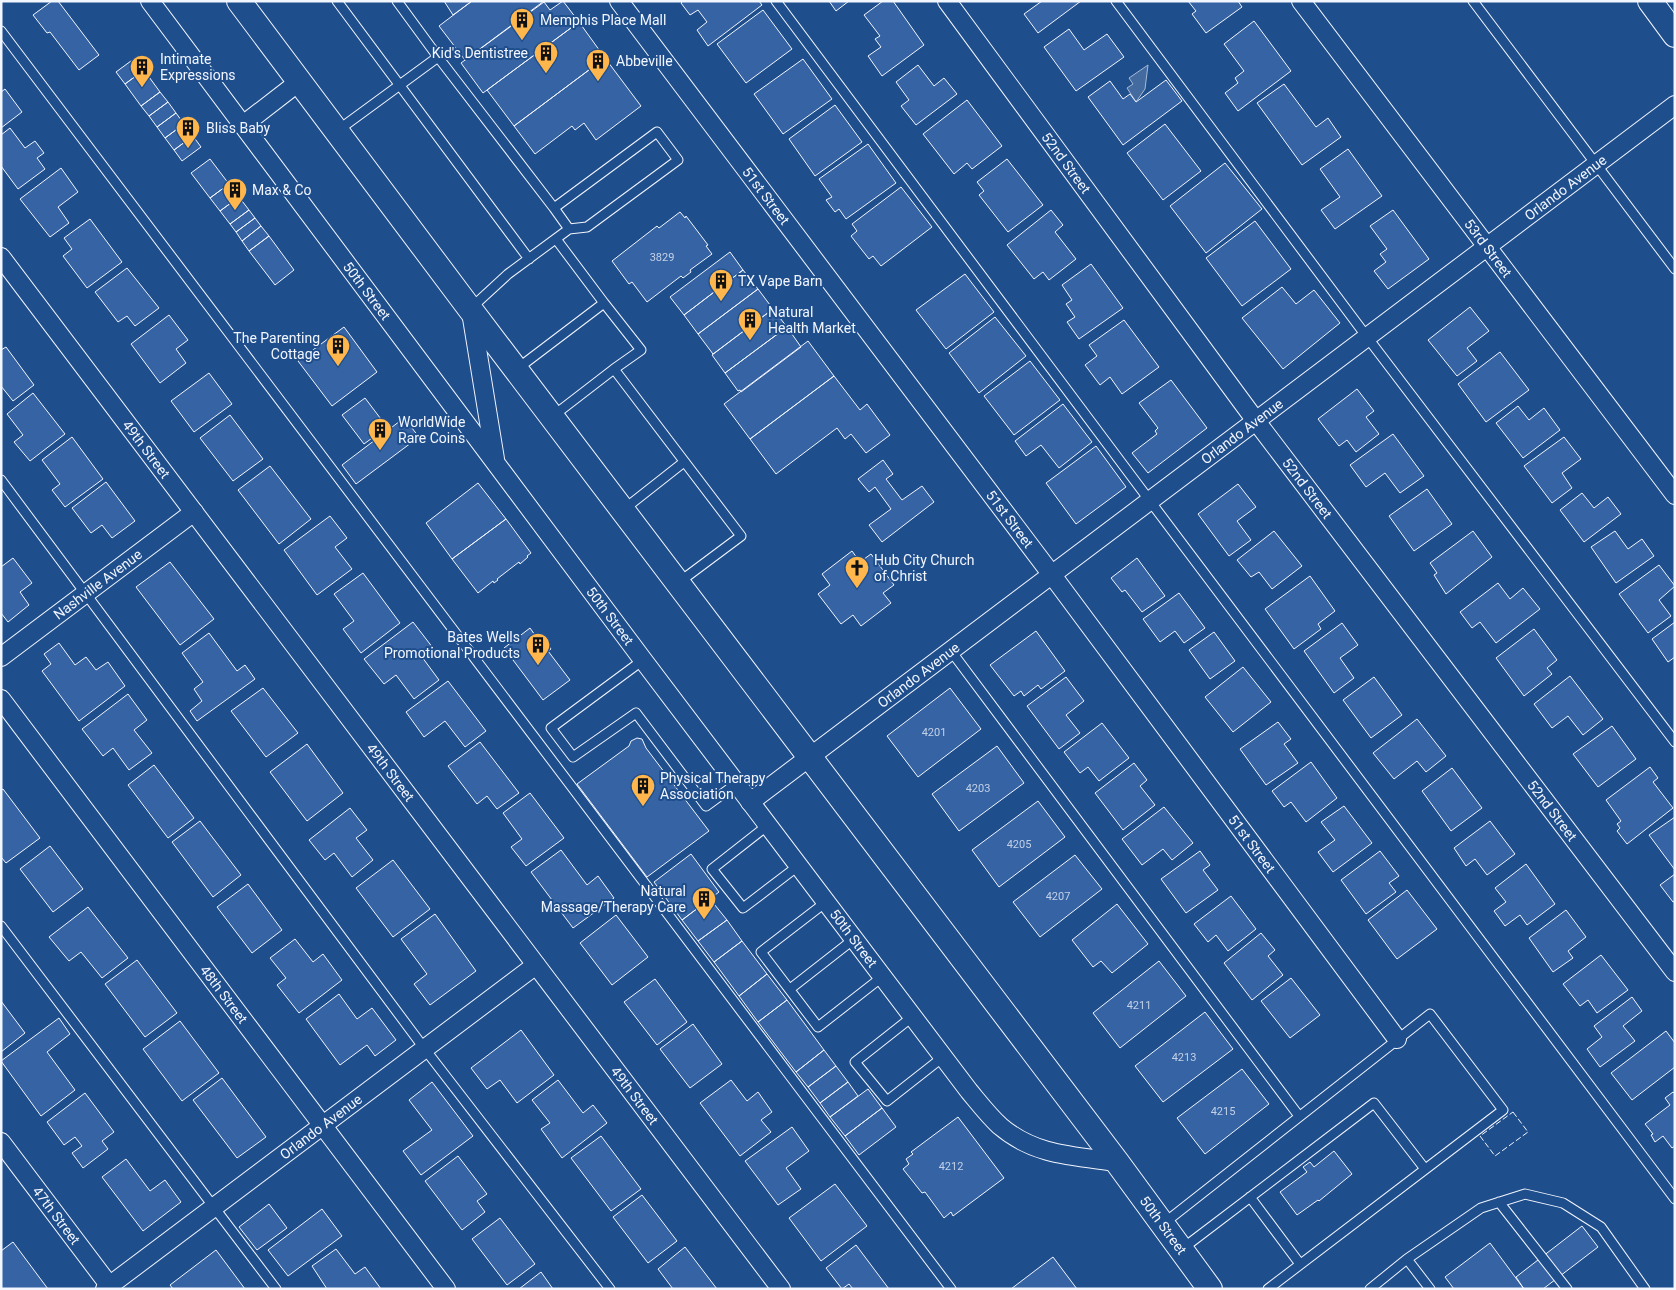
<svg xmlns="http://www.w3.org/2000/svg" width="1676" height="1290" viewBox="0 0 1676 1290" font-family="Roboto,sans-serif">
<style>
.water{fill:#446ba0;stroke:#a8bbd7}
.building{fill:#3563a3;stroke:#f2f6ff}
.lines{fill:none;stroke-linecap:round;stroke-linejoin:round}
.lane-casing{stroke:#f2f6ff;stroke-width:11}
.street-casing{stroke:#f2f6ff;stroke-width:20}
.secondary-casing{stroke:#f2f6ff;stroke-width:26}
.lane{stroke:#1f4e8c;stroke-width:9}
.street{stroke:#1f4e8c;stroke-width:18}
.secondary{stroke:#1f4e8c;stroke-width:24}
.fence{stroke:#f2f6ff;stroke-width:1;stroke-dasharray:6 2.5;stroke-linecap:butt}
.labels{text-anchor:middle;stroke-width:4;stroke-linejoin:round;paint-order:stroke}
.number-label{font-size:11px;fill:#c3d1e8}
.poi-label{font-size:14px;fill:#f2f6ff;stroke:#1f4e8c;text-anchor:start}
.street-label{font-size:14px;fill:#f2f6ff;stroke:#1f4e8c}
</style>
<rect width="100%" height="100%" fill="#1f4e8c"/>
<path class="water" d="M1148,65l-3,24 -9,13 -9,-14 6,-4 -4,-6z"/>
<path class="building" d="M52,1h6l41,54 -20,15 -29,-38 -3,1 -14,-18z
M444,1h28l-19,14z
M472,1h72l-79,59 -26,-34z
M563,1l16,21 -96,71 -22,-30 83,-61 6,8z
M683,1h76l3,4 -54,41 -11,-16 10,-8 -9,-12 -8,5 -9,-12z
M829,1h20l-13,10z
M883,1h10l31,44 -42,31 -14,-20 13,-9 -6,-8 5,-3 -16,-21z
M1042,1h39l-43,32 -14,-19z
M1188,1h50l4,6 -36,26 -14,-19 4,-3z
M763,10l29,39 -46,34 -29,-39z
M1254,21l37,50 -53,40 -13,-18 13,-10 -3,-5 9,-7 -20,-27z
M579,22l26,36 -91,68 -27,-36z
M1069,29l15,21 23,-16 17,23 -48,34 -32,-44z
M135,58l9,12 -19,14 -9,-12z
M605,58l36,48 -45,34 -12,-17 -9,7 -3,-4 -37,28 -21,-28z
M803,59l29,40 -49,35 -29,-40z
M918,65l16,21 10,-8 13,16 -41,31 -15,-19 8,-6 -13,-18z
M144,70l16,22 -19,14 -16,-22z
M1166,80l16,21 -59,44 -35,-48 22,-16 13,18 7,-5 6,8z
M1284,84l32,43 12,-9 13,19 -39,28 -45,-62z
M5,89l17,23 -21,16v-36z
M160,92l8,10 -19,14 -8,-10z
M967,100l35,46 -30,23 -5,-6 -13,11 -31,-40z
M168,102l8,11 -19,14 -8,-11z
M835,105l27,37 -47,34 -26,-37z
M176,113l8,11 -19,14 -8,-11z
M184,124l9,12 -19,14 -9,-12z
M1165,124l36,47 -38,29 -36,-47z
M10,128l15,20 10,-7 9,12 -7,5 8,11 -27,20 -17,-23v-31z
M193,136l8,11 -19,14 -8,-11z
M868,144l28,39 -50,36 -7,-10 -4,3 -9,-12 6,-3 -13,-18z
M1348,149l34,47 -47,33 -14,-19 19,-13 -20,-28z
M210,159l19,25 -19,14 -19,-25z
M1007,159l36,46 -35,27 -29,-37 5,-4 -7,-9z
M1225,163l37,46 -56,44 -36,-47z
M61,168l17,24 -20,15 11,16 -19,14 -30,-38z
M229,184l10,13 -19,14 -10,-13z
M901,187l31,40 -51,39 -8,-10 -4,3 -18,-23 6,-5 -5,-7z
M239,197l10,13 -19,14 -10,-13z
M249,210l6,8 -19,14 -6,-8z
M1051,210l12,15 -8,7 21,27 -27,21 -6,-8 -9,7 -27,-34z
M1393,210l36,49 -41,30 -14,-18 12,-9 -6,-8 7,-5 -17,-23z
M680,212l5,6 1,-2 22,29 -2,1 6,8 -22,16 1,2 -8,6 -2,-2 -34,26 -15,-20 -3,2 -17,-23 45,-35 2,2z
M255,218l6,8 -19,15 -6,-9z
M90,219l32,43 -35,26 -24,-32 9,-7 -8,-11z
M1255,221l36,48 -49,37 -36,-48z
M261,226l8,10 -20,15 -7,-10z
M269,236l25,34 -19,15 -26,-34z
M730,252l13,18 -59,45 -14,-18z
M1091,264l32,44 -44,31 -12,-17 8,-5 -9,-13 6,-4 -10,-15z
M127,268l32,40 -24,18 -8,-10 -9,6 -23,-30z
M743,270l15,19 -60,45 -14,-19z
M965,274l29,38 -48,37 -30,-39z
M1282,287l14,17 18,-14 26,33 -57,46 -41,-51z
M758,289l15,20 -60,45 -15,-20z
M1470,307l19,24 -22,17 10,13 -20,15 -29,-36z
M773,309l14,18 -62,46 -13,-18z
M169,315l19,25 -12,9 10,14 -26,20 -29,-39z
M995,317l31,39 -47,37 -30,-40z
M1124,320l35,47 -37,27 -12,-17 -10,8 -15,-20 12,-9 -8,-11z
M344,327l33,45 -45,34 -34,-45z
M787,327l14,20 -60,45 -1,-2 -2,1 -13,-18z
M808,341l26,35 -84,63 -26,-35z
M6,347l28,38 -21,16 -12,-15v-36z
M1500,352l29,38 -43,32 -28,-38z
M1030,361l30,39 -46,35 -30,-39z
M209,373l23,31 -38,28 -23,-31z
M834,376l26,34 7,-6 23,31 -24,18 -15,-19 -6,5 -8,-11 -61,46 -26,-35z
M1171,380l36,48 -59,45 -16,-20 25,-19 -2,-3 3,-3 -19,-25z
M1357,389l17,22 -8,6 13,17 -23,18 -9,-12 -8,6 -21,-27z
M33,393l32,41 -35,27 -16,-19 9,-7 -16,-21z
M365,398l22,29 -23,17 -22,-29z
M1063,404l29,38 -33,26 -18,-23 -15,11 -11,-15z
M1518,406l11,14 15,-12 16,22 -37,28 -27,-35z
M230,415l33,44 -30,22 -33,-43z
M404,418l15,19 -63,47 -14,-19z
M1393,434l31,42 -24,17 -15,-20 -19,14 -16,-22z
M72,437l31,42 -38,28 -13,-17 8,-6 -18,-24z
M1564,437l17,22 -19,14 10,15 -20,15 -28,-37z
M1096,446l30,41 -50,37 -30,-41z
M883,460l10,14 -7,5 16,21 20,-14 12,16 -52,40 -13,-17 22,-16 -16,-22 -6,5 -11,-13z
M270,466l41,53 -32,25 -41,-54z
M106,482l29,39 -23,17 -10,-13 -11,8 -19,-25z
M478,483l28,36 -54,40 -26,-36z
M1238,484l18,23 -19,14 14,19 -22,16 -31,-42z
M1427,489l25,35 -38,27 -25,-35z
M1582,493l12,15 14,-11 13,17 -37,28 -24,-32z
M330,516l17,22 -12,9 17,22 -35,26 -33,-45z
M506,519l25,34 -4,3 1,1 -8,7 -1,-2 -22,17 1,1 -4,3 -1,-2 -15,12 -26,-34z
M1274,531l28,35 -30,23 -13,-17 -8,5 -14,-17z
M1473,531l19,26 -46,37 -12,-19 3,-2 -7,-10z
M1615,531l13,18 14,-10 12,17 -38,27 -25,-36z
M852,551l8,11 11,-8 23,31 -11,8 8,10 -30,23 -8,-11 -12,9 -23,-30 12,-9 -8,-11z
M13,558l19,25 -12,9 9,13 -21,17 -7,-9v-46z
M1137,558l28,38 -23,16 -17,-22 -3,2 -11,-14z
M170,562l44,57 -34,26 -44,-58z
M1659,565l16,21 -16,14 12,16 -23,17 -29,-39z
M363,573l37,50 -39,30 -18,-24 11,-8 -20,-27z
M1310,576l25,35 -17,13 3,5 -27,20 -29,-40z
M1498,583l12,16 13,-11 17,21 -44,34 -16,-21 -8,6 -12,-16z
M1179,593l26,35 -21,15 -9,-12 -15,11 -17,-23z
M413,622l20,26 -11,9 17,23 -25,19 -18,-24 -12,9 -20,-25z
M1675,622v35l-7,5 -16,-23z
M1342,623l16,22 -18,13 14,20 -20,15 -30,-42z
M530,628l7,10 4,-3 10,14 -3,2 22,29 -27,20 -39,-52z
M1534,629l23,31 -10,8 5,6 -28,22 -28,-38z
M1036,631l29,40 -24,18 -3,-4 -14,11 -3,-5 -7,5 -24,-31z
M1214,632l21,29 -25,18 -21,-29z
M209,633l28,38 8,-6 10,14 -58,42 -7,-10 12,-10 -8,-12 9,-7 -21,-29z
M59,643l16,22 11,-8 10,13 12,-8 17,24 -46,35 -37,-50 9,-7 -7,-10z
M1243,667l28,35 -38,30 -28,-35z
M1570,676l33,43 -20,16 -15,-19 -16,12 -18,-24z
M1066,677l18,24 -18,14 14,18 -21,16 -32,-43z
M1374,677l28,38 -31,23 -28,-38z
M448,681l38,50 -21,16 -20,-26 -21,16 -18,-25z
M263,688l35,45 -32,24 -35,-46z
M950,688l31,41 -63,48 -31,-41z
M128,694l19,26 -13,10 18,23 -23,17 -16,-22 -10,8 -21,-27z
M1417,719l29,37 -20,16 -9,-11 -23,18 -21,-26z
M1278,722l13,17 -7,5 14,19 -32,22 -26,-36z
M1102,723l27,35 -30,23 -11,-14 -8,6 -16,-21z
M1612,726l24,33 -38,28 -25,-33z
M637,738l5,1 4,9 63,83 -62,46 -70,-93 52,-38 2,-5z
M480,742l39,51 -22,16 -10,-13 -10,8 -29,-38z
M307,744l36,49 -36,28 -37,-49z
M997,746l27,37 -65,48 -27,-37z
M1311,762l26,36 -31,24 -15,-20 -7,5 -12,-16z
M1134,763l13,17 -7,6 15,19 -32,25 -28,-37z
M154,765l40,53 -26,20 -40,-53z
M1650,767l8,11 -5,4 20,26 -46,36 -10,-13 3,-3 -3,-4 4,-3 -15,-21z
M1452,768l30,40 -31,23 -29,-40z
M3,789l37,49 -34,25 -5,-6v-67z
M530,793l34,45 -38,28 -15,-19 11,-8 -19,-26z
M1038,801l27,36 -66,50 -27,-37z
M1344,806l28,37 -39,29 -15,-20 17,-12 -14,-18z
M1164,807l29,36 -21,17 -9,-11 -21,16 -20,-26z
M350,808l17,22 -11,8 17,22 -21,17 -18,-24 -9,7 -16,-20z
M1675,817v53l-26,-35z
M200,821l41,54 -28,22 -41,-55z
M1490,821l25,33 -28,21 -12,-16 -9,7 -12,-18z
M50,846l33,43 -30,23 -33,-43z
M561,850l26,35 11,-9 16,22 -41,30 -42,-56z
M1200,851l10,14 -7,5 15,20 -32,23 -25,-34z
M1380,851l19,25 -10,7 7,9 -30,22 -25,-34z
M691,854l28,38 -37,28 -28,-38z
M1075,855l27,34 -62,48 -27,-35z
M393,860l37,49 -37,28 -37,-49z
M1526,864l29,40 -28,21 -7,-10 -15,11 -11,-15 12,-9 -11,-14z
M1675,874v27l-2,1 -13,-17z
M248,884l34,46 -30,23 -35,-46z
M1407,890l30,39 -40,30 -29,-39z
M1231,896l25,33 -28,22 -12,-16 -8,7 -14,-18z
M710,899l17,21 -29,21 -16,-21z
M1117,904l31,40 -36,29 -11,-12 -8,6 -21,-27z
M88,907l40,51 -26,20 -21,-26 -12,9 -20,-24z
M1566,910l20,27 -18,14 5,7 -20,14 -24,-34z
M435,914l41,57 -46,34 -16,-21 13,-10 -26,-35z
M616,915l32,42 -36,28 -32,-42z
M727,920l15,21 -28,21 -16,-21z
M1261,933l14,17 -7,6 15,19 -31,25 -28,-37z
M295,939l18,23 10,-8 19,26 -43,33 -22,-28 9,-7 -16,-20z
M742,941l25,33 -28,22 -25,-34z
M1601,955l27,35 -31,23 -9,-13 -8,6 -17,-22z
M137,960l40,53 -32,24 -40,-53z
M1159,961l27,35 -66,52 -27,-35z
M767,974l20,26 -29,22 -19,-26z
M1291,978l29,37 -30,23 -29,-37z
M655,979l32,43 -30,23 -33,-43z
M339,994l18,25 15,-11 24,32 -21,16 -8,-11 -27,20 -34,-46z
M1632,997l10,14 -19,15 12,15 -35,26 -13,-18 15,-12 -8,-11z
M787,1000l37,50 -28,22 -38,-50z
M1,1001l24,32 -24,19z
M1205,1012l28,37 -70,53 -28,-36z
M59,1018l11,16 -23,18 28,38 -34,26 -40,-55z
M180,1021l39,52 -37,28 -39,-52z
M693,1024l29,40 -32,24 -30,-39z
M521,1030l33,45 -37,28 -17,-23 -13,9 -16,-21z
M1666,1031l9,12v24l-43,33 -21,-27z
M824,1050l12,16 -28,21 -12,-15z
M836,1066l12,16 -28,21 -12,-16z
M1242,1069l27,35 -64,50 -28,-36z
M222,1078l44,59 -29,21 -44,-58z
M558,1080l25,33 10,-8 14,18 -45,35 -21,-29 9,-6 -18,-23z
M731,1080l16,21 11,-9 14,20 -11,8 10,12 -31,24 -40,-53z
M432,1082l41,54 -52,39 -18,-24 29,-21 -23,-30z
M848,1082l10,14 -28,21 -10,-14z
M868,1089l14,19 -37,28 -15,-19z
M1673,1092l2,2v52l-3,2 -9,-12 -8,6 -4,-7 2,-1 -8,-10 25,-19 -5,-7z
M85,1093l29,39 -12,9 6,8 -25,19 -11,-15 10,-7 -7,-9 -11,8 -17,-23z
M882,1108l14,19 -37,28 -14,-19z
M958,1117l46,61 -51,38 -2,-4 -7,6 -19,-26 -3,1 -19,-24 6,-5 -3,-5 7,-5 -2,-2z
M792,1127l17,24 -23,17 15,21 -23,16 -33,-44z
M601,1136l40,53 -30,22 -40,-53z
M1334,1151l18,23 -33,27 -1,-1 -21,15 -17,-23 27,-20 -4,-5 7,-5 4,5z
M458,1156l29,38 -10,7 8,11 -23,18 -37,-49z
M126,1159l24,32 15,-11 16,22 -38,29 -41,-54z
M835,1184l32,42 -46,35 -32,-43z
M642,1195l35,46 -29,22 -35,-46z
M269,1204l18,24 -30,22 -18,-23z
M322,1209l20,27 -54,40 -20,-26z
M500,1218l35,46 -28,21 -35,-46z
M1582,1226l16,21 -55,42h-19l-8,-12z
M13,1242l35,47h-47v-38z
M1490,1243l34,46h-70l-9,-12z
M856,1245l33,44h-36l-4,-5 -7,5 -16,-21z
M685,1247l32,42h-44l-15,-20z
M336,1249l19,25 10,-7 16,22h-54l-15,-23z
M216,1250l29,39h-72l-3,-4z
M1053,1257l24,32h-66z
M541,1272l12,17h-34z"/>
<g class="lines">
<defs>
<path id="lane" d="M337,1l192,258
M397,1l41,56
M776,1l374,500 525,698
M1116,1l251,336 308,405
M1473,1l202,268
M1,31l950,1258
M337,131l101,-74 116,151 15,21 -61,45 -38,35
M554,208l103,-76 21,28 -91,67 -18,2
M556,239l48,64
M517,369l87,-66 37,47 -27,19
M553,416l61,-47 127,167 -63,47
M1,480l423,568 186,241
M623,510l61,-48
M951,651l348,465
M643,660l-92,68 22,29 63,-44 70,93 30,-22
M768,825l-56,44 31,39 55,-42
M826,902l-65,50 57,75 64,-50
M1,926l275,363
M790,989l64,-50
M912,1017l-57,45 32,39 56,-44
M1250,1197l50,67
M1499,1202l68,87
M1163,1224l267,-210 73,96 -235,179
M1182,1249l192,-146 51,66
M1407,1259l23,30
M1370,1289l37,-30 74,-51 44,-14 38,9 38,24 44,62"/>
<g id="street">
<path id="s1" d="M150,1l493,659 326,431c10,12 20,25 31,35 35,30 74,30 117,36"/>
<path id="s2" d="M619,1l433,574 345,464"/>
<path id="s3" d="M947,1l309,420 419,551"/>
<path id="s4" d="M1301,1l374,494"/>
<path d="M243,125l57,-44"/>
<path id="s5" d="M1,257l780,1032"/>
<path d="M471,312l24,147"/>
<path id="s6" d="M1,657l193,-145"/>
<path id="s7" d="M1,699l445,590"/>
<path id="s8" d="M750,802l925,-697"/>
<path id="s9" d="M1,1142l111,147"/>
<path id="s10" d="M105,1289l431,-324"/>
</g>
<g id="secondary">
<path id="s11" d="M239,1l231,308 647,853 93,127"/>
<path d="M1650,1l25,34"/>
</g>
</defs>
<use href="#lane" class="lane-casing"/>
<use href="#street" class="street-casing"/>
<use href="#secondary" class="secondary-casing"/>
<use href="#lane" class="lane"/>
<use href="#street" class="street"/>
<use href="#secondary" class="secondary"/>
<path class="fence" d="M1513,1112l15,20 -33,24 -15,-20z"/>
</g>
<defs>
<symbol id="building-pin" viewBox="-11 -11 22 30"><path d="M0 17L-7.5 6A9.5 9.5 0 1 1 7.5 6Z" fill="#ffb74d" stroke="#1f4e8c"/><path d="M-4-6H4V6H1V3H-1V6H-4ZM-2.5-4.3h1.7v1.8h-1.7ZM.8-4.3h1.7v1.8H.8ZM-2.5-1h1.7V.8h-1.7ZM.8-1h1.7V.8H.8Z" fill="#111"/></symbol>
<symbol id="church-pin" viewBox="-11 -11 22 30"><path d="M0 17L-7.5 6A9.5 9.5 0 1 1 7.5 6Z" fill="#ffb74d" stroke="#1f4e8c"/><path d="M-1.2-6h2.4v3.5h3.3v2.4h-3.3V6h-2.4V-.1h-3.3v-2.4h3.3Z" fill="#111"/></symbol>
</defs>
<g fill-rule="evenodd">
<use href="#building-pin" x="508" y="6" width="28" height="38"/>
<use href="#building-pin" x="532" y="39" width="28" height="38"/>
<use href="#building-pin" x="584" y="47" width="28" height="38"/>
<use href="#building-pin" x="128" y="53" width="28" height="38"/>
<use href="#building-pin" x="174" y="114" width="28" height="38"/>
<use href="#building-pin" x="221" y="176" width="28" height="38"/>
<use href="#building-pin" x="707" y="267" width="28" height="38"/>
<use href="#building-pin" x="736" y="306" width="28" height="38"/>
<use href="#building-pin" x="324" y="332" width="28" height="38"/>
<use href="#building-pin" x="366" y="416" width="28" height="38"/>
<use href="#church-pin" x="843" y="554" width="28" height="38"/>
<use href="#building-pin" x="524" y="631" width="28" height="38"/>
<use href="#building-pin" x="629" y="772" width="28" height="38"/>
<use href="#building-pin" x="690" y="885" width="28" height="38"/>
</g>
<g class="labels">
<g class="number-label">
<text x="662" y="261">3829</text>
<text x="934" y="736">4201</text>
<text x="978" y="792">4203</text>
<text x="1019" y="848">4205</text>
<text x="1058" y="900">4207</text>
<text x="1139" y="1009">4211</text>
<text x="1184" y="1061">4213</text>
<text x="1223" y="1115">4215</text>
<text x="951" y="1170">4212</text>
</g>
<g class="poi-label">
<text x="540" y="25">Memphis Place Mall</text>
<text x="528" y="58" text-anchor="end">Kid's Dentistree</text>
<text x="160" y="64">Intimate<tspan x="160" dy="16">Expressions</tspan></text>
<text x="616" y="66">Abbeville</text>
<text x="206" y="133">Bliss Baby</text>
<text x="252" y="195">Max &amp; Co</text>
<text x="738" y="286">TX Vape Barn</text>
<text x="768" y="317">Natural<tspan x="768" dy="16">Health Market</tspan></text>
<text x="320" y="343" text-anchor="end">The Parenting<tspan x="320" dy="16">Cottage</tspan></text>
<text x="398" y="427">WorldWide<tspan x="398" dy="16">Rare Coins</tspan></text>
<text x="874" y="565">Hub City Church<tspan x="874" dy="16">of Christ</tspan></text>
<text x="520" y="642" text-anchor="end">Bates Wells<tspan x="520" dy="16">Promotional Products</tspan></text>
<text x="660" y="783">Physical Therapy<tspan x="660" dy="16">Association</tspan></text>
<text x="686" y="896" text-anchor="end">Natural<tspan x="686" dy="16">Massage/Therapy Care</tspan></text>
</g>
<g class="street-label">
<text dy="5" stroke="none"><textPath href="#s3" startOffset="201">52nd Street</textPath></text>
<text dy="5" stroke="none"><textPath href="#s8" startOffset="1021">Orlando Avenue</textPath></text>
<text dy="5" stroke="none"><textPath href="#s2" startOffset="244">51st Street</textPath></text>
<text dy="5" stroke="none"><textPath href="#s4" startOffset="310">53rd Street</textPath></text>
<text dy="5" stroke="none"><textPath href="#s1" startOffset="362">50th Street</textPath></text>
<text dy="5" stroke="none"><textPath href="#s8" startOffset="616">Orlando Avenue</textPath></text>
<text dy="5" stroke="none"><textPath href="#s5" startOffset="241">49th Street</textPath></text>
<text dy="5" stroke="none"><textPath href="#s3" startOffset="606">52nd Street</textPath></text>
<text dy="5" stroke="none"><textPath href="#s2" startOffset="649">51st Street</textPath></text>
<text dy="5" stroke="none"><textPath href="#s6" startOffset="121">Nashville Avenue</textPath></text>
<text dy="5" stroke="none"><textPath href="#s1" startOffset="768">50th Street</textPath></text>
<text dy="5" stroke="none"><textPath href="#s8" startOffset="211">Orlando Avenue</textPath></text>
<text dy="5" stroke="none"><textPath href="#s5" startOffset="646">49th Street</textPath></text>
<text dy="5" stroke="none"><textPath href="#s3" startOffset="1011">52nd Street</textPath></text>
<text dy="5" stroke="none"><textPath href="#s2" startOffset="1054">51st Street</textPath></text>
<text dy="5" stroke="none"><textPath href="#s1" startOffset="1172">50th Street</textPath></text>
<text dy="5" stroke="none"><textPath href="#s7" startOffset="370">48th Street</textPath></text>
<text dy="5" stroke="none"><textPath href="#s5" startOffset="1051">49th Street</textPath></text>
<text dy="5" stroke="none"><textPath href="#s10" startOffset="270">Orlando Avenue</textPath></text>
<text dy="5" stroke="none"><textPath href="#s9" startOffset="92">47th Street</textPath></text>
<text dy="5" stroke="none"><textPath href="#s11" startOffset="1534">50th Street</textPath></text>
</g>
</g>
<rect width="1676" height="1290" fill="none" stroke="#f2f6ff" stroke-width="5"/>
</svg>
